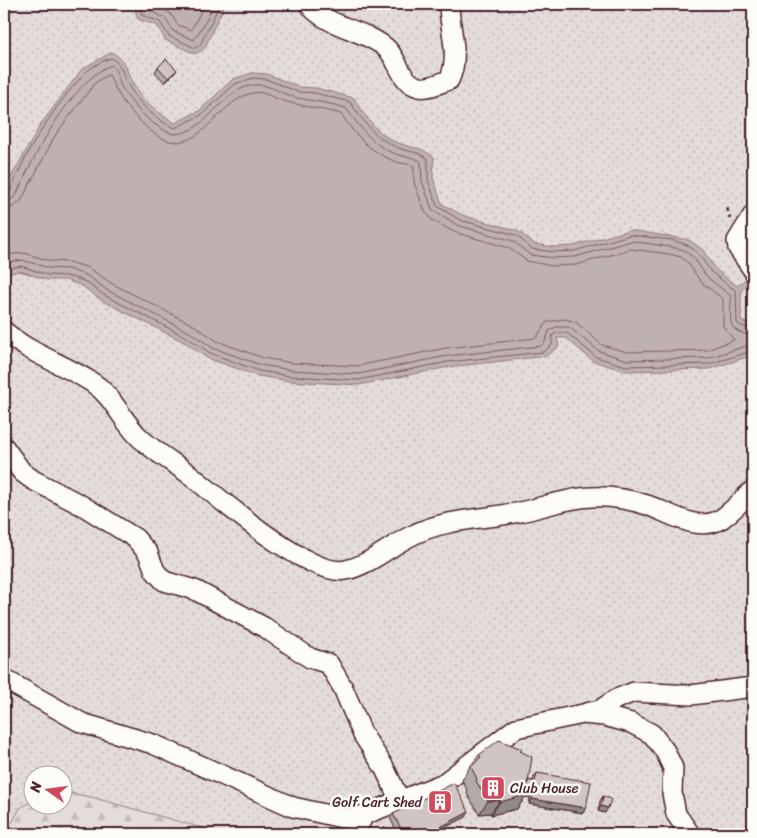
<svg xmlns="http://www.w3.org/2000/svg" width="757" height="838" viewBox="0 0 757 838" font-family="Sriracha,sans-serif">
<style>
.grass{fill:url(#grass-dots);stroke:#967e82;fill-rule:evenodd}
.forest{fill:url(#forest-firs);stroke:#967e82}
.water{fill:#c0b1b1;stroke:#91777b}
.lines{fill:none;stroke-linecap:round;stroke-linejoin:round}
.shore{stroke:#795961;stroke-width:1}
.minor-casing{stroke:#4a1f2b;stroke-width:22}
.path{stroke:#4a1f2b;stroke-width:2.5;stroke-dasharray:5 4;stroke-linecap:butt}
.minor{stroke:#fdfcf7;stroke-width:19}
.wall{fill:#b3a9a9;stroke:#4a1f2b}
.shaded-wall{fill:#928a89;stroke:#4a1f2b}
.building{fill:#d0c5c4;stroke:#4a1f2b}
.labels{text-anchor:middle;stroke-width:5;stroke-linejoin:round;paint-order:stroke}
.poi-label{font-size:14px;fill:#4a1f2b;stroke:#fdfcf7;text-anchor:start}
</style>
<defs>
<pattern id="grass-dots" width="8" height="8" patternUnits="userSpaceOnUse" patternTransform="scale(1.25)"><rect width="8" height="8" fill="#e3dcda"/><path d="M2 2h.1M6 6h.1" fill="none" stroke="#c4bcbb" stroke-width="1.8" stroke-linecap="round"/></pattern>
<pattern id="forest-firs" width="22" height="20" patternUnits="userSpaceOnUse" patternTransform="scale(1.25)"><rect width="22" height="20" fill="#e3dcda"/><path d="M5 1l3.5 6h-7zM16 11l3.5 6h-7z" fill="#c4bcbb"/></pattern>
</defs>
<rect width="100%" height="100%" fill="#fdfcf7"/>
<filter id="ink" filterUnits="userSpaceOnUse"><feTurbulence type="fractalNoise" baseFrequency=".02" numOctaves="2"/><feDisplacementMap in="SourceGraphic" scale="10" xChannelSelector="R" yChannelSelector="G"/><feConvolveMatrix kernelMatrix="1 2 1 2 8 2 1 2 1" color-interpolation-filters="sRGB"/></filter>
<g filter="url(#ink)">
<path class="grass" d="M4,4h749v830h-749zM32,776h30v30h-30z"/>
<path class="forest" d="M63,792l28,5 133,37h-147l-19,-4 -18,4h-34l14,-26 12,-7v5h30z"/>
<path class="water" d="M137,4h88l-21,45 -9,5 -30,-14 -7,-14 -20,-7 -4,-12z
M112,52c17,12 11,11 19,28 9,19 27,33 44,43l24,-12 34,-32 19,-6 15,1 32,13 17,1 38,10c11,19 25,39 47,46 17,6 16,1 33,13l-1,21 9,26 20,11 56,16 16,13 20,3 19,-1 57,-16 59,10 14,10 12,19 22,17 13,-11 3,3 -12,13v30l12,4v30l-43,14 -85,2 -32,-10 -27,-23h-9l2,8 -13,10 -97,11 -90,18 -69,-4 -32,-5 -51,-18 -21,-15 -85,-43 -19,-14 -16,-6h-19l-27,-9 -16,3v-77l5,-16 32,-57 41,-55z"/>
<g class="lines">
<path class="shore" d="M140,4l2,11 18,7 9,14 26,12 5,-3 20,-41
M147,4l1,6 17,8 8,13 21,9 13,-21 6,-15
M154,4l16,9 8,12 13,5 14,-26
M4,195l6,-3c15,-40 45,-87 74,-118 7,-7 18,-13 27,-16 12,7 10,14 16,25 10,19 28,37 48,45l26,-13 34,-31 18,-6 13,1 32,13 17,1 35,9c14,20 25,37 49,46 12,5 17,2 29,11v21l9,26 23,14 56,15 16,14 22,3 20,-1 56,-16 42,5 15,5 11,8 13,19 25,19 1,32 4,3 12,3
M4,201l6,-1 6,-4c15,-36 57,-117 95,-131 7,5 6,13 10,21 11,19 31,42 53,48 34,-1 47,-45 80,-49 15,-2 29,10 43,13 17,3 33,5 49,10 14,19 28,40 53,47 9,3 15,1 22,7l1,19 10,28 25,16 56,16 17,14 23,3 22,-1 56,-16 40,6 13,3 10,8 13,19 24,19c1,21 -8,37 22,39
M4,209l9,-2 8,-6 35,-67 39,-51 12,-8 3,1c7,20 19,35 34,49 51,49 69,-24 109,-32 8,-2 15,2 22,5 22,8 44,10 66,16 14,21 29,38 53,47 7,3 14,2 20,5v16l11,30 7,8 22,12 55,16 18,13 25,5 24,-1 55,-16 38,5 12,3 7,6 13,19 22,17v27l11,14 -27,10 -80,2 -25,-7 -26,-23 -11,-3 -18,3 -11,16 -90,10 -89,18 -65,-3 -29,-5 -46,-17 -22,-15 -84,-43 -22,-15 -20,-6 -19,-1 -26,-8 -20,2
M4,263l18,-3 27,8 19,1 18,6 21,15 84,43 22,15 48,17 30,5 67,4 89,-18 94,-10 4,-4 4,-11 7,-4h13l30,24 28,9 81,-2 45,-14
M4,269l17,-3 27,9 19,1 17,5 20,14 84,43 22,15 49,18 31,5 68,4 90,-18 95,-10 9,-7v-9l4,-3h11l29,24 30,9 83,-2 44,-13"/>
<defs>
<path id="minor" d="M309,4c17,23 54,25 76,43 14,11 14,35 34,40 9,2 21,-4 30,-7 12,-24 0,-51 0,-76
M753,215l-16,26 1,7 15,22
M4,331c26,23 60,33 89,52 19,12 29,37 45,53 16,16 37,27 55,41 28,23 117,101 153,93 24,-5 46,-26 69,-36 30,-15 71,-15 105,-22 25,-5 45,-14 72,-15 17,-1 39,3 55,8 23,8 51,28 74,14 12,-8 22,-20 32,-29
M4,447l18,25 11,8 50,26 52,32 13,15 7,18 9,10 31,9 69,37 46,31 19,6 14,24 20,47 21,32 16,34
M4,679l78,44 71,21 140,63 49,11h14l8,-3
M586,713l14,-3 16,-11 18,-7 57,3 62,-8
M354,834l10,-19 80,-32 72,-55 67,-14 21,2 27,7 21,11 13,17 8,17 -1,25 4,21 14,20"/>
</defs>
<use href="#minor" class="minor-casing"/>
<path class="path" d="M727,207l3,12"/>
<use href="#minor" class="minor"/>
</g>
<path class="wall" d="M158,67l16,7 -9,9 -10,-11z
M521,751l7,29 5,1 1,-4 3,-4 49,35 -3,5 -54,-9 1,-7h-5l-8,12 -26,6v-2l-12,1 -12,-20 1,-2 -6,-12 7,-12 10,-13z
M603,796l2,17 -7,-2 2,-10z
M393,814l73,3 -34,17h-34l-8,-16z"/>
<path class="shaded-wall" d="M177,70l-3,4 -9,9 3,-5z
M522,791l11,2 -3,4h-5l-8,12 -26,6 9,-13z
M532,799l54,9 -3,5 -54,-9z
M500,800l-9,13 -12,1 9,-13z
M601,806l7,2 -3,5 -7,-2z
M469,812l-3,5 -34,17h-5z"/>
<path class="building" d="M166,59l11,11 -9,8 -10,-11z
M499,740l23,9 -2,2 12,6 -6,38 -26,7v-2l-12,1 -12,-20 1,-2 -6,-12 10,-10 -2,-2z
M537,773l54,9 -5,26 -54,-9 1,-6 -7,-1 2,-12 7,2z
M454,783l15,29 -42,22h-23l-11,-20z
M603,796l8,3 -3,9 -7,-2z"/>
</g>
<defs>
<symbol id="building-square" viewBox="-11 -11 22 22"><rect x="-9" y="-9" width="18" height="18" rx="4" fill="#d1495b" stroke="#fdfcf7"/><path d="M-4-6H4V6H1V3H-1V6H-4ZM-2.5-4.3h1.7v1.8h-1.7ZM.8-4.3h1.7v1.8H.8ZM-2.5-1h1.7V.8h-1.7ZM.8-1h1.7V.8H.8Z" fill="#fff"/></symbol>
</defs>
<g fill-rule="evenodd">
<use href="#building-square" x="479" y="774" width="28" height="28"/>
<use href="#building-square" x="426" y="788" width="28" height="28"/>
</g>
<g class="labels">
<g class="poi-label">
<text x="510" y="793">Club House</text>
<text x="422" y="807" text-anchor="end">Golf Cart Shed</text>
</g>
</g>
<rect width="757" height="838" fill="none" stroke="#fdfcf7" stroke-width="20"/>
<rect x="10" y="10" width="737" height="818" fill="none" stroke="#4a1f2b" stroke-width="2" filter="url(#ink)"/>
<g transform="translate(48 790) rotate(284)"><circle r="24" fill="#fdfcf7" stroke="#b5a4a5"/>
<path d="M0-4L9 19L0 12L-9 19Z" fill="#d1495b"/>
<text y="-8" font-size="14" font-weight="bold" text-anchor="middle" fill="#4a1f2b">N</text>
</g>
</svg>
